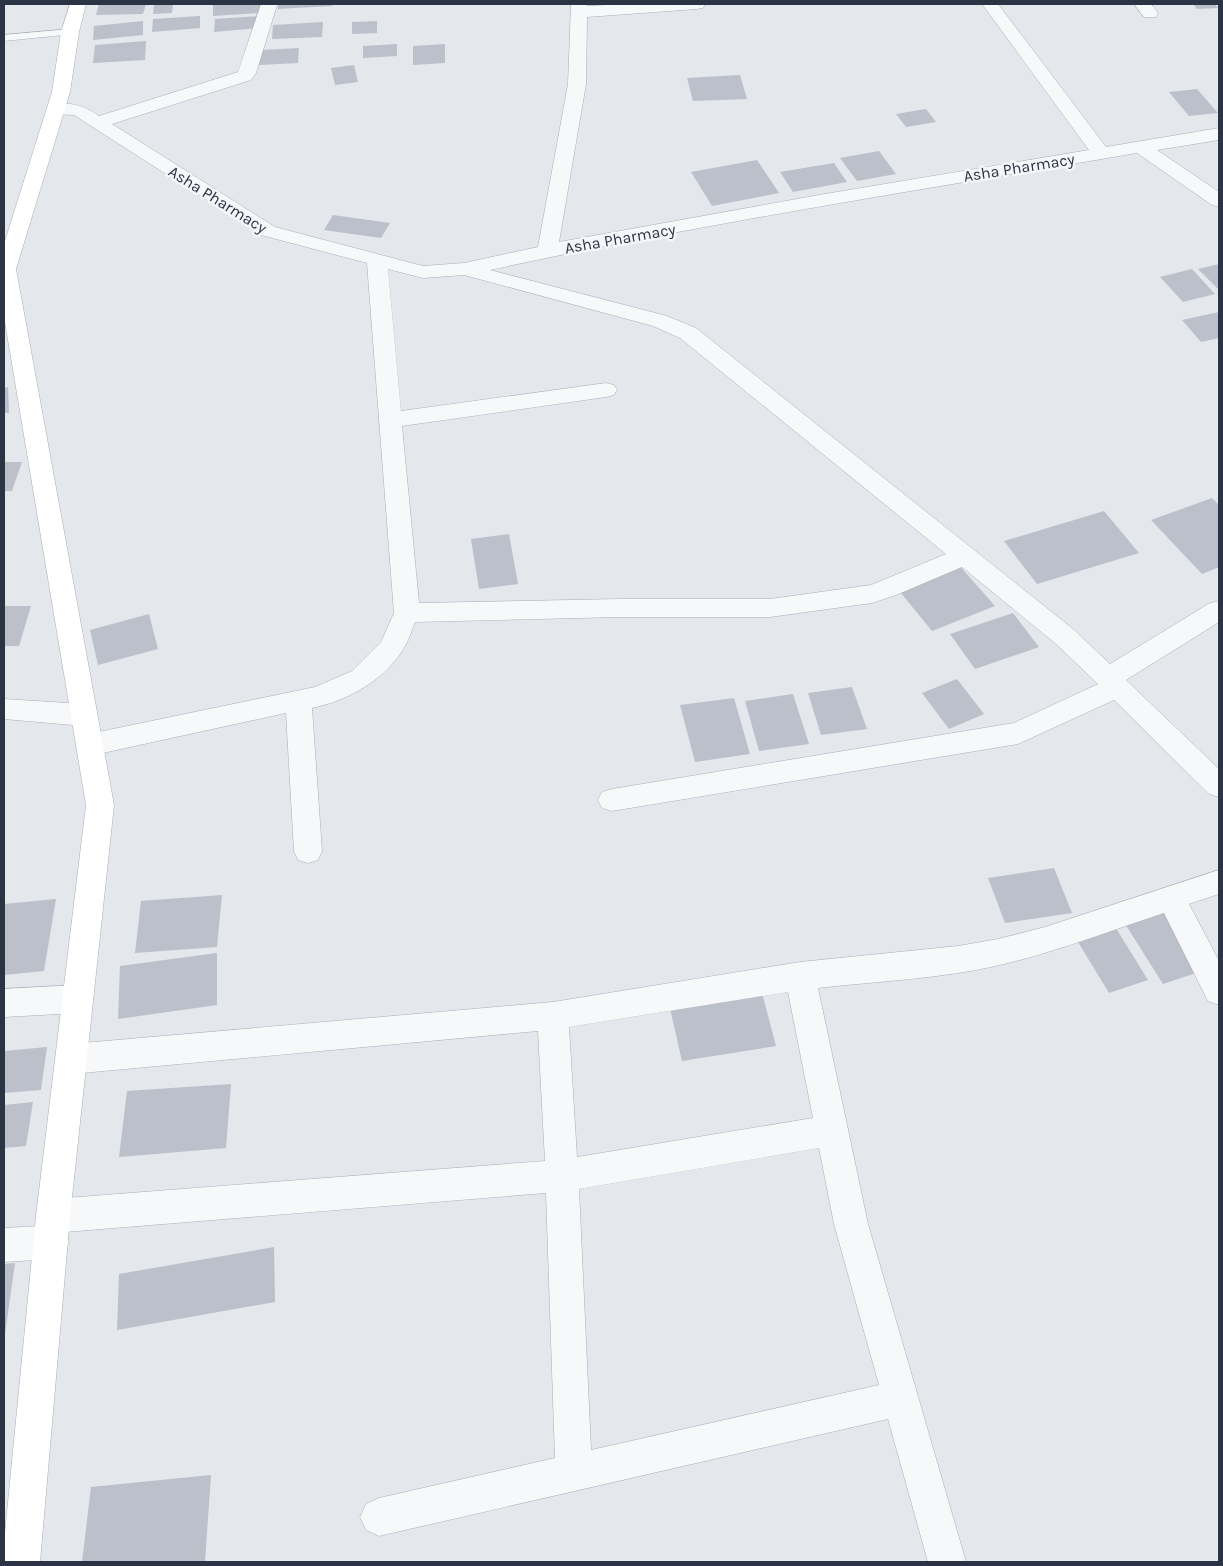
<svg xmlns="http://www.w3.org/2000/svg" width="1223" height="1566" viewBox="0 0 1223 1566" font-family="Karla,sans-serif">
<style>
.building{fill:#bbc0ca}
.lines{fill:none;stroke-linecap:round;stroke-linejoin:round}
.lane-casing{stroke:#a9aeb7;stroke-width:1}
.street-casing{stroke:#a9aeb7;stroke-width:1}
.secondary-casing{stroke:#a9aeb7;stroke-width:1}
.lane{fill:#f7f8fa;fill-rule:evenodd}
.street{fill:#f7f8fa;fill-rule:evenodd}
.secondary{fill:#fff;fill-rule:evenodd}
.labels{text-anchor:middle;stroke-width:5;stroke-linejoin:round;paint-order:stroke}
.far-street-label{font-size:16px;fill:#2b3445;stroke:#f4f6f9}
</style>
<rect width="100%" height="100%" fill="#e4e7ec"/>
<path class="building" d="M99,4h47l-3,10 -47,1z
M154,4h19l-1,9 -19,1z
M213,4h48l1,9 -49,3z
M278,4h54v2l-54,3z
M1193,4h22l3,4 -21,1z
M200,16v12l-48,4 1,-13z
M259,16l-1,12 -44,4 1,-13z
M143,21v14l-50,5 1,-14z
M377,21v12l-25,1v-12z
M323,22l-1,15 -50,2 1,-14z
M146,41l-1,19 -52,3 2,-18z
M397,44v12l-34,2v-12z
M445,44v19l-32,2v-19z
M299,48l-1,15 -39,2 2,-15z
M354,65l4,17 -23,3 -4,-17z
M740,75l7,24 -54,2 -6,-23z
M1197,89l21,24 -29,3 -20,-24z
M926,109l10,13 -30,5 -10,-13z
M879,151l17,23 -39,7 -17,-23z
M757,160l22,33 -67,13 -21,-34z
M834,163l13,19 -54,10 -13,-20z
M333,215l57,8 -9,15 -57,-8z
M1219,264v25h-1l-20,-20z
M1192,269l23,25 -32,8 -23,-25z
M1219,312v26l-18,4 -19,-22z
M8,387l1,26h-5v-25z
M4,462h18l-10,29h-8z
M1212,498l7,7v62l-17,7 -51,-54z
M1104,511l35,42 -102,31 -33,-43z
M509,534l9,50 -39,5 -8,-50z
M958,564l37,42 -63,25 -36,-44z
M4,606h27l-12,40h-15z
M1013,613l26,34 -64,22 -25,-35z
M149,614l9,35 -60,16 -8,-35z
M957,679l27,35 -35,15 -27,-36z
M852,687l15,42 -46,6 -13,-42z
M793,694l16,50 -50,7 -14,-50z
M734,698l16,56 -55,8 -15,-57z
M1054,868l18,45 -67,10 -17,-45z
M222,895l-5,52 -82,6 6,-52z
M56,899l-12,72 -40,4v-71z
M1161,906l41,65 -39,13 -41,-65z
M1114,925l34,55 -39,13 -34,-56z
M217,953v52l-99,14 2,-53z
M761,989l15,57 -94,15 -13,-57z
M47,1047l-6,43 -37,3v-42z
M231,1084l-5,64 -107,9 8,-66z
M33,1102l-7,44 -22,2v-43z
M274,1247l1,55 -158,28 2,-56z
M15,1263l-10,71h-1v-70z
M211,1475l-6,87h-123l9,-75z"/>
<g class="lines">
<defs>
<path id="lane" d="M70,29l5,3 -1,2 -70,7v-6z"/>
<path id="street" d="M261,4l16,1 -21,68 -5,7 -139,44 163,103 148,39 41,-3 74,-16 30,-163 3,-80h16v2l39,-2h79l-2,4 -6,1 -110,8 -1,67 -27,158 260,-47 270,-45 -107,-146h16l108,143 113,-19v12l-62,10 62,42v15l-7,-2 -75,-52c-216,37 -433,70 -647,117l177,46 29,12 377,301 37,35 100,-61 9,-2v21l-93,58 93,89v28l-10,-3 -95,-94 -96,44 -406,67 -10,-3 -4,-8 4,-8 10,-3 402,-66 84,-39 -43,-41 -93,-76 -66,28 -24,8 -102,14h-150l-205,5c-4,11 -8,23 -15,32 -20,29 -55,47 -88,54l10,143 -4,9 -10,3 -10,-3 -4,-9 -8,-138 -197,43 -10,-3 -3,-8 3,-8 10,-3 226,-47 37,-16 29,-29 13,-29 -27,-350 -106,-28 -187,-120 -24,-1 -3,-4 3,-4c19,-5 33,-1 49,10l139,-44zM388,269l35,9 41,-3 189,51 27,12 266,216 -75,31 -101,14h-150l-201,4 -17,-177 204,-29 8,-2 3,-5 -3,-5 -8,-2 -205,28z
M1134,4h17l7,9 -2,4h-12z
M4,699l80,5 9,4 4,7 -4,7 -9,4 -80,-7z
M1219,870v24l-30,10 30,57v44l-11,-4 -44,-88c-55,18 -108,39 -164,52 -59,14 -122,16 -182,23l50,236 98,338h-38l-40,-143 -509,117 -13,-6 -6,-13 6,-13 13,-6 176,-40 -9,-265 -481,39 4,10 -5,12 -12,5 -48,3v-34l36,-2 -4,-10 5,-12 12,-5 492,-38 -7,-130 -467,43 -11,-5 -5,-10 5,-10 11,-5 482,-42 247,-40 158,-16 40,-7 47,-12zM788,992l25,126 -236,39 -8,-130zM819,1148l15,76 45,161 -288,65 -12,-261z
M78,985l11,4 4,10 -4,10 -11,4 -74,4v-28z"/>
<path id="secondary" d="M70,4h16l-7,28 -9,60 -54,177 98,536 -44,411 -30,346h-36v-19l32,-327 50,-411 -82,-489v-72l48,-152 9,-60z"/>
</defs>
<use href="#lane" class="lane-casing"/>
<use href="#street" class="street-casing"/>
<use href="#secondary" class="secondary-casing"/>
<use href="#lane" class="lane"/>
<use href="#street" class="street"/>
<use href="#secondary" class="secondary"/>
</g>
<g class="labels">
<g class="far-street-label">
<text transform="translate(1019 167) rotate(-9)" y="6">Asha Pharmacy</text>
<text transform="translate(218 199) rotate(32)" y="6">Asha Pharmacy</text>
<text transform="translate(620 238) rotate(-10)" y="6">Asha Pharmacy</text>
</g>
</g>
<rect width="1223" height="1566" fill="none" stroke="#2b3445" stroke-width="10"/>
</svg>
